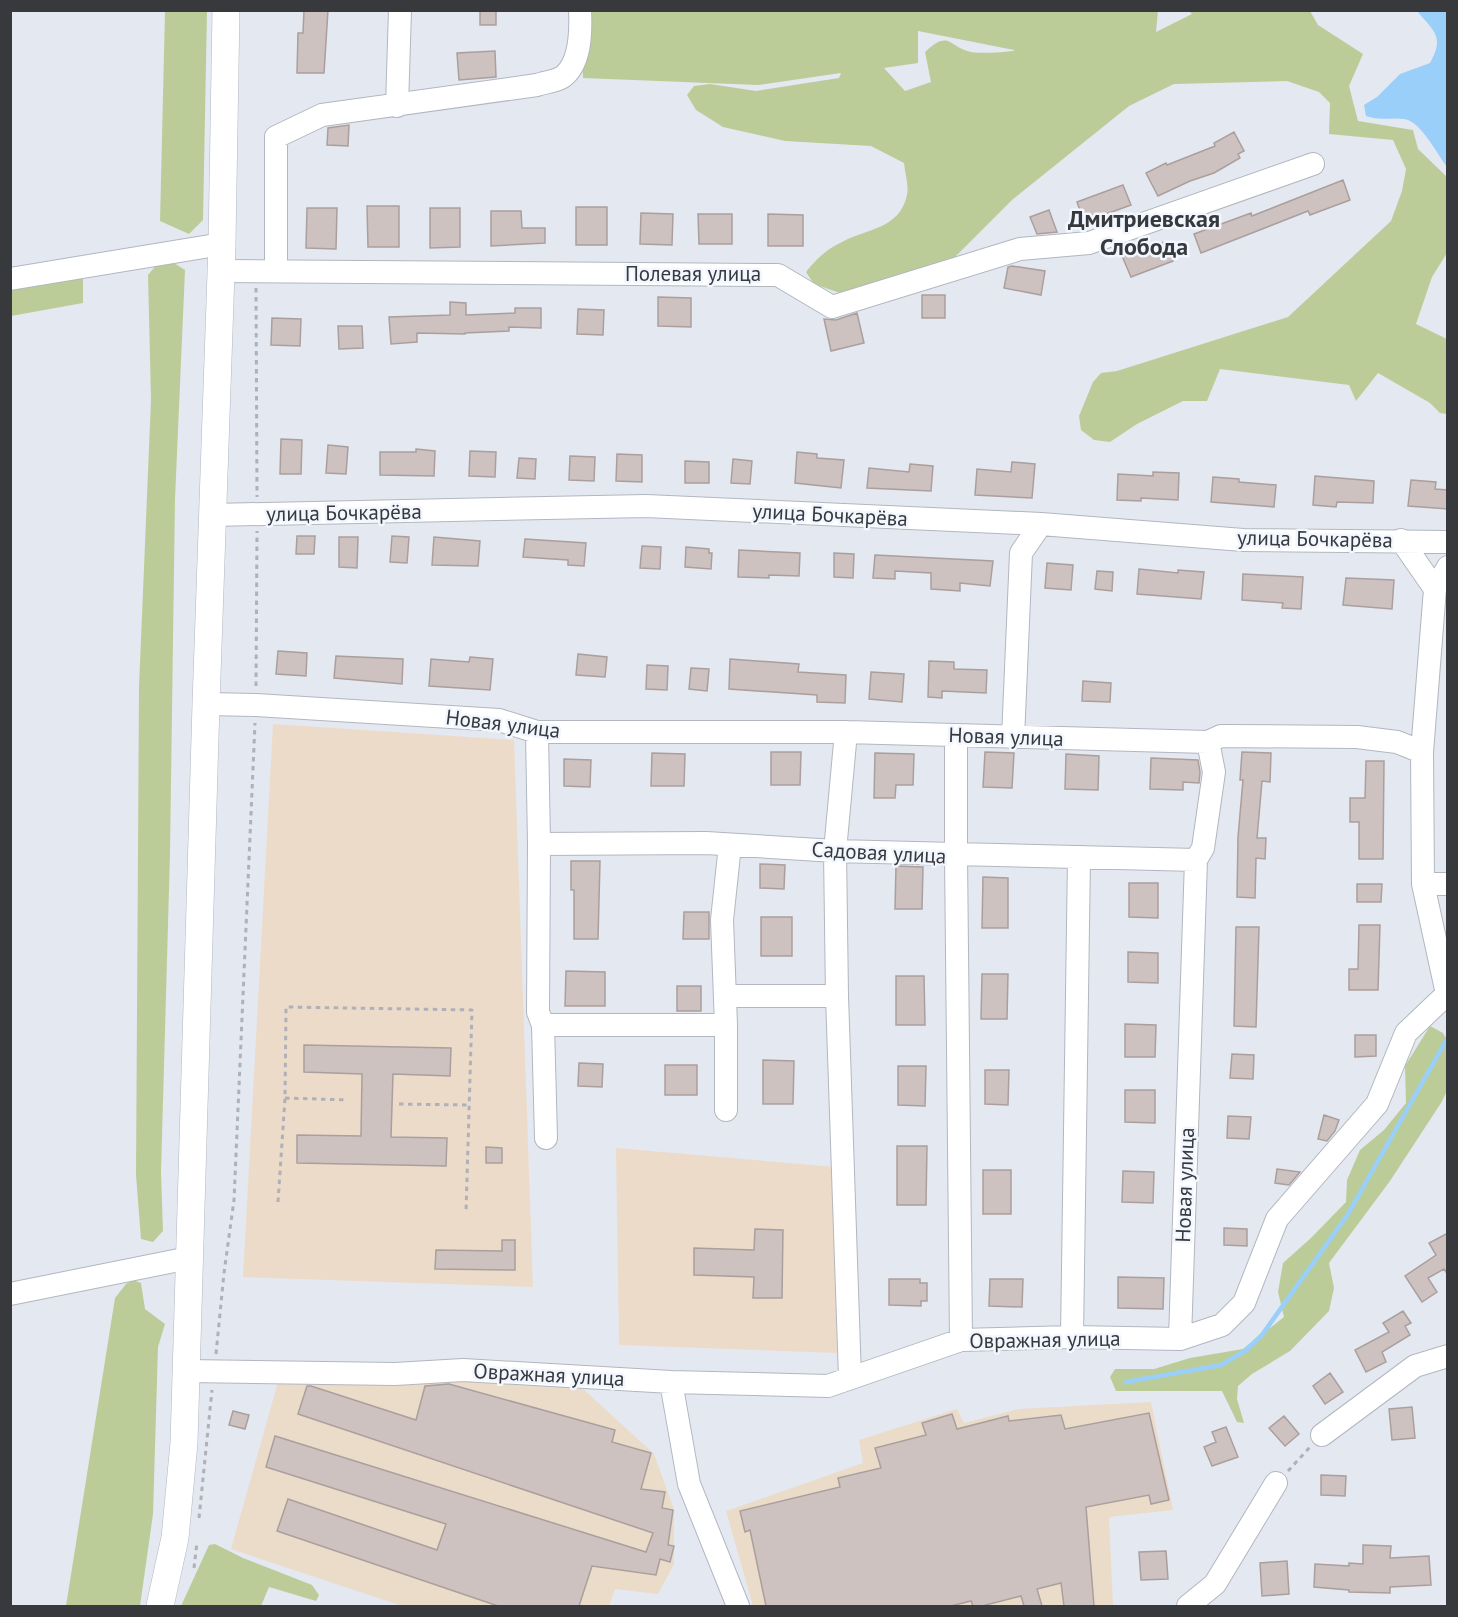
<svg xmlns="http://www.w3.org/2000/svg" width="1458" height="1617" viewBox="0 0 1458 1617" font-family="'PT Sans',sans-serif">
<style>
.industrial{fill:#eadcc9}
.education{fill:#eddbca}
.green{fill:#bccc99;fill-rule:evenodd}
.water{fill:#9acffa}
.lines{fill:none;stroke-linecap:round;stroke-linejoin:round}
.stream{stroke:#9acffa;stroke-width:4.5}
.building{fill:#cdc2bf;stroke:#aa9f9d;stroke-width:1.5}
.minor-casing{stroke:#b2b7bf;stroke-width:24}
.major-casing{stroke:#b2b7bf;stroke-width:28}
.path{stroke:#aeb1b8;stroke-width:3;stroke-dasharray:4.5 4.5;stroke-linecap:butt}
.minor{stroke:#fff;stroke-width:22}
.major{stroke:#fff;stroke-width:27}
.labels{text-anchor:middle;stroke-width:5;stroke-linejoin:round;paint-order:stroke}
.street-label{font-size:21px;fill:#37393c;stroke:#f1f6ff}
.quarter-label{font-size:24px;font-weight:bold;fill:#37393c;stroke:#f1f6ff}
</style>
<rect width="100%" height="100%" fill="#e4e8f1"/>
<path class="industrial" d="M429,1376l152,11 73,67 20,56v54l-16,30 -43,-5 -6,17h-207l-171,-57 47,-167z
M1151,1402l22,108 -64,7 4,89h-360l-27,-95 137,-48 -4,-23 98,-31 7,14 55,-14z"/>
<path class="education" d="M273,724l241,16 19,547 -290,-10z
M616,1148l219,19 2,186 -218,-8z"/>
<path class="green" d="M165,11h42l-4,209 -14,14 -29,-13z
M581,11h577l-2,21 36,-18 -3,-3h121l8,14 45,29 -14,32 9,35 55,9 5,19 29,28v76l-15,24 -16,47 31,15v75l-7,-1 -10,-10 -52,-30 -22,28 -7,-16 -129,-16 -13,32h-24l-46,23 -27,18 -16,-2 -13,-10 -2,-14 14,-34 8,-9 16,-2 171,-54 103,-96 11,-30 4,-22 -13,-29 -64,-6 1,-31 -11,-11 -32,-11 -113,3 -45,22 -117,94 -62,62 -107,32 -29,-10 -8,-12c10,-13 21,-23 36,-30 25,-14 57,-12 65,-47 2,-9 -2,-22 -3,-32l-33,-17 -86,-5 -62,-14 -27,-17 -9,-15 7,-9 16,-2 46,7 83,-13 2,-5 -83,12 -175,-7zM918,31l96,19v1c-12,1 -30,3 -43,1 -23,-5 -21,-23 -46,0l6,30 -26,9 -21,-23 34,-5z
M174,263l11,7 -10,229 -5,355 -9,318 2,59 -10,11 -12,-3 -5,-64 3,-488 12,-287 -3,-125 9,-11z
M83,270v33l-72,13v-32z
M1430,1026l13,7 4,8 1,48 -7,14 -51,78 -61,82 5,25 -5,23 -39,40 -38,23 -14,12 -1,13 7,24 -7,-1 -15,-31h-106l-6,-14 5,-8h39l36,-11 53,-9 41,-32 -6,-25 5,-29 29,-26 34,-35 1,-22 13,-30 24,-20 22,-27 -1,-37z
M133,1280l8,3 4,26 20,15 -7,23 -5,167 -13,92h-74l49,-308 11,-14z
M215,1544l28,14 69,27 7,10 -3,6 -47,-14 -8,19h-80l28,-61z"/>
<path class="water" d="M1417,11h30v156c-10,-13 -26,-46 -43,-48 -13,-2 -24,2 -38,-3l-2,-11 13,-8 23,-23 30,-11c15,-26 4,-32 -13,-52z"/>
<g class="lines">
<path class="stream" d="M1126,1382l95,-17 24,-14 17,-16 86,-121 100,-177"/>
</g>
<path class="building" d="M304,10h24l-4,63h-27l1,-40h5z
M480,10h16v15h-16z
M495,51l1,26 -37,3 -2,-27z
M349,125l-1,21 -21,-1 1,-17z
M1234,132l10,19 -6,3 2,4 -26,15 -24,8 -32,15 -12,-23 20,-10 1,2 48,-19 -1,-3z
M1343,180l7,20 -40,15 -2,-4 -107,42 -7,-19 57,-21 1,3z
M1123,185l8,20 -47,17 -7,-20z
M367,206h32v41h-31z
M576,207h31v38h-31z
M307,208h30l-1,41 -30,-1z
M430,208h30v39l-30,1z
M1049,210l8,22 -20,2 -7,-17z
M491,211h30l1,17h23v15l-54,3z
M641,213l32,1 -1,31 -32,-1z
M698,214h34v30h-33z
M768,214l35,1v31h-35z
M1164,242l9,19 -42,16 -9,-21 20,-8 2,4z
M1012,266l33,5 -4,24 -37,-7 4,-21z
M922,295h23v23h-23z
M658,297l33,1v29l-33,-1z
M450,302l16,1v12l49,-2v-5h26v20l-32,-1v4l-44,2v1l-48,-1v9l-26,2 -2,-27 61,-2z
M578,309l26,1 -1,25 -26,-1z
M857,313l7,30 -33,8 -7,-32 12,1z
M272,318l29,1 -1,27 -29,-1z
M338,326h24l1,22 -24,1z
M281,439l21,1 -1,34h-21z
M328,445l20,2 -2,27 -20,-1z
M416,449l19,2 -1,25 -54,-1v-23h36z
M470,451l26,1 -1,25 -26,-1z
M797,452l20,2v4l27,2 -3,28 -46,-5z
M617,454l25,1v27l-26,-1z
M570,456l25,1 -1,24 -25,-1z
M519,458l17,1 -1,20 -18,-1z
M733,459l19,2 -2,23 -19,-1z
M685,461l24,1v21h-24z
M1012,462l23,2 -3,34 -57,-3 2,-26 34,3z
M910,464l23,2 -2,25 -64,-3 2,-20 40,4z
M1153,472l26,1 -1,27 -37,-2v3l-24,-1 1,-26 35,2z
M1315,476l59,5 -1,22 -36,-1 -1,5 -23,-2z
M1213,477l26,2v3l37,3 -2,22 -63,-5z
M1411,480l25,2 -1,7 13,1v19l-40,-3z
M297,536h18l-1,18h-18z
M392,536l17,1 -2,26 -17,-1z
M339,537h19l-1,31 -18,-1z
M434,537l46,4 -2,25 -46,-1z
M525,539l61,4 -2,23 -16,-1v-5l-45,-3z
M642,546l19,1 -1,22 -20,-1z
M686,547l23,2v4h3l-1,16 -26,-2z
M739,550l61,3 -1,23 -30,-1v3l-31,-1z
M834,553l20,1 -1,24 -19,-1z
M875,555l118,6 -3,25 -30,-3v8l-29,-2v-16l-36,-2v8l-22,-1z
M1047,563l26,2 -2,25 -26,-2z
M1139,569l39,4v-3l26,2 -3,27 -64,-5z
M1097,571l16,1 -1,19 -17,-2z
M1243,574l60,3 -2,32 -19,-1 1,-5 -41,-3z
M1346,578l48,2 -2,29 -49,-4z
M278,651l29,2 -1,23 -30,-2z
M578,654l29,3 -2,20 -29,-2z
M336,656l67,3 -1,25 -68,-6z
M470,657l23,2 -3,31 -61,-4 2,-27 38,3z
M730,659l69,5 -1,8 48,3 -1,28 -28,-1v-7l-88,-6z
M929,661l25,1v7l33,1 -1,23 -44,-2v7l-14,-1z
M647,665l21,1 -1,24 -21,-1z
M691,668l18,1 -2,22 -18,-2z
M871,672l33,2 -2,28 -33,-3z
M1083,681l28,2 -1,19 -28,-1z
M771,752h30l-1,33h-29z
M985,752l29,1 -2,35 -29,-1z
M1242,752l29,1 -1,29 -8,-1 -5,57h9l-1,21 -9,-1 -1,40 -18,-1 1,-60 5,-57h-3z
M652,753l33,1 -1,32h-33z
M875,753l39,1 -1,31h-17l-1,13h-21z
M1066,754l33,2 -1,34 -33,-1z
M1151,758l47,2 2,12 -1,11 -16,-1v8l-33,-1z
M564,759l27,1 -1,27 -26,-1z
M1366,761h18l-1,98h-24v-37h-9v-24h15z
M571,861h29l-2,78h-24v-49h-3z
M760,864l25,1 -1,24 -24,-1z
M896,866l27,1 -1,42h-27z
M983,877l25,1v50h-26z
M1129,883h29v35l-29,-1z
M1357,884h25l-1,18h-24z
M684,912h25v27h-26z
M761,917h31v39h-31z
M1359,925h21l-2,65h-29v-21h9z
M1236,927h23l-3,100 -22,-1z
M1128,952l30,1v30l-30,-1z
M566,971l39,1v34h-40z
M982,974h26l-1,45h-26z
M896,976h28l1,49h-29z
M677,986h24v25h-24z
M1125,1024l31,1 -1,32h-30z
M1355,1035h21v21l-21,1z
M304,1045l147,3 -1,28 -57,-2 -2,63 56,1 -1,28 -149,-3v-28l64,1 1,-62 -58,-2z
M1232,1054l22,1 -1,24 -23,-1z
M763,1060l31,1 -1,43h-30z
M579,1063l24,1 -1,23 -24,-1z
M665,1065h32v30h-32z
M898,1066h28l-1,40 -27,-1z
M985,1070h24l-1,35 -23,-1z
M1125,1090h30v33l-30,-1z
M1324,1115l15,5 -4,11 -8,10 -9,-2z
M1228,1116l23,1 -2,22 -22,-1z
M897,1146h30l-1,59h-29z
M486,1147l16,1v15h-16z
M1277,1169l23,3 -11,13 -14,-2z
M983,1170h28v44h-28z
M1123,1171l31,1 -1,31 -31,-1z
M1224,1228l23,1v17l-23,-1z
M755,1229l28,1 -1,68h-29l1,-21 -60,-2v-27l60,2z
M1448,1233v42l-4,-6 -16,9 9,14 -15,10 -17,-26 31,-21 -7,-12z
M502,1240h13v30l-80,-1 1,-19 66,1z
M1118,1277l46,1 -1,31 -45,-1z
M889,1279h31v4h7v18h-6v5l-32,-1z
M990,1279h33l-1,28 -33,-1z
M1403,1311l8,12 -6,3 5,9 -28,17 4,10 -20,10 -11,-22 34,-18 -6,-9z
M1330,1373l13,19 -18,12 -12,-18z
M449,1384l166,46 -3,12 39,11 -10,36 24,3 -3,16 11,2 -5,35 6,1 -4,16 -10,-3 -4,16 -64,-9 -13,40h-81l-221,-75 11,-32 149,51 9,-26 -180,-57 9,-31 371,116 7,-19 -355,-119 9,-28h4l105,34 9,-34z
M1412,1407l3,31 -23,2 -3,-31z
M233,1411l16,4 -4,14 -16,-4z
M1149,1413l20,87 -18,4 -2,-9 -63,12 8,99h-30l-3,-23 -24,6 5,17h-18l-3,-10 -39,10h-9l-2,-5 -20,5h-185l-16,-76 -5,2 -5,-21 100,-24 -2,-9 43,-10 -6,-20 51,-13 -4,-12 30,-9 5,15 51,-13 1,5 52,-6 4,14z
M1284,1416l15,18 -14,12 -16,-18z
M1226,1427l12,30 -26,9 -8,-19 12,-5 -4,-10z
M1321,1475l25,1 -1,20 -24,-1z
M1363,1545l28,1 -1,12 39,-2 2,29 -41,2v6l-41,-1v-2l-35,-3 1,-23 34,2v-3l14,1z
M1166,1551l2,28 -27,1 -2,-28z
M1287,1561l2,33 -27,2 -2,-33z"/>
<g class="lines">
<defs>
<path id="minor" d="M397,106l3,-96
M221,271l557,4 54,32 188,-58 69,-6 224,-79
M276,271v-134l46,-22 215,-30c8,-3 22,-4 28,-10 16,-15 16,-44 15,-65
M10,279l212,-35
M212,515l434,-9 395,18 202,16 205,2
M1401,540l34,49 -13,163 1,132
M1435,589l13,-22
M206,704l50,1 243,15 38,12h309l362,10 6,30 -11,76 -7,12 -16,479
M537,732l2,112 167,-1 129,8 121,3 5,486
M846,732l-11,119 2,145 13,382
M956,736v118l240,6
M1013,738l8,-185 20,-29
M1208,742l13,-6 136,1 40,5 25,10
M539,844l-1,168 5,13 3,113
M725,996h112
M543,1025h183
M726,1110v-85l-4,-105 8,-75
M10,1294l179,-36
M1072,1337l7,-480
M186,1371l209,3 68,-4 208,12 157,4 133,-46 111,-3 108,2 42,-14 22,-22 33,-84 100,-115 29,-71 41,-39 -24,-110h25
M671,1382l18,102 49,122
M1322,1435l93,-69 33,-10
M1188,1606l27,-22 61,-101"/>
<path id="major" d="M160,1606l15,-68 9,-95 22,-739 16,-460 4,-234"/>
</defs>
<use href="#minor" class="minor-casing"/>
<use href="#major" class="major-casing"/>
<path class="path" d="M256,288l1,209
M256,686l1,-155
M285,1098l63,2
M399,1104l70,1
M278,1202l7,-104 1,-91 186,3 -6,202
M216,1354l8,-81 10,-73 21,-477
M1288,1471l22,-24
M199,1518l13,-128
M194,1568l3,-26"/>
<use href="#minor" class="minor"/>
<use href="#major" class="major"/>
</g>
<g class="labels">
<g class="street-label">
<text x="693" y="281">Полевая улица</text>
<text transform="translate(344 513) rotate(-1)" y="7">улица Бочкарёва</text>
<text transform="translate(830 515) rotate(3)" y="7">улица Бочкарёва</text>
<text transform="translate(1315 539) rotate(1)" y="7">улица Бочкарёва</text>
<text transform="translate(503 724) rotate(7)" y="7">Новая улица</text>
<text transform="translate(1006 737) rotate(2)" y="7">Новая улица</text>
<text transform="translate(879 853) rotate(3)" y="7">Садовая улица</text>
<text transform="translate(1185 1185) rotate(-88)" y="7">Новая улица</text>
<text transform="translate(1045 1340) rotate(-1)" y="7">Овражная улица</text>
<text transform="translate(549 1375) rotate(3)" y="7">Овражная улица</text>
</g>
<g class="quarter-label">
<text x="1144" y="227">Дмитриевская<tspan x="1144" dy="28">Слобода</tspan></text>
</g>
</g>
<rect width="1458" height="1617" fill="none" stroke="#37393c" stroke-width="24"/>
</svg>
